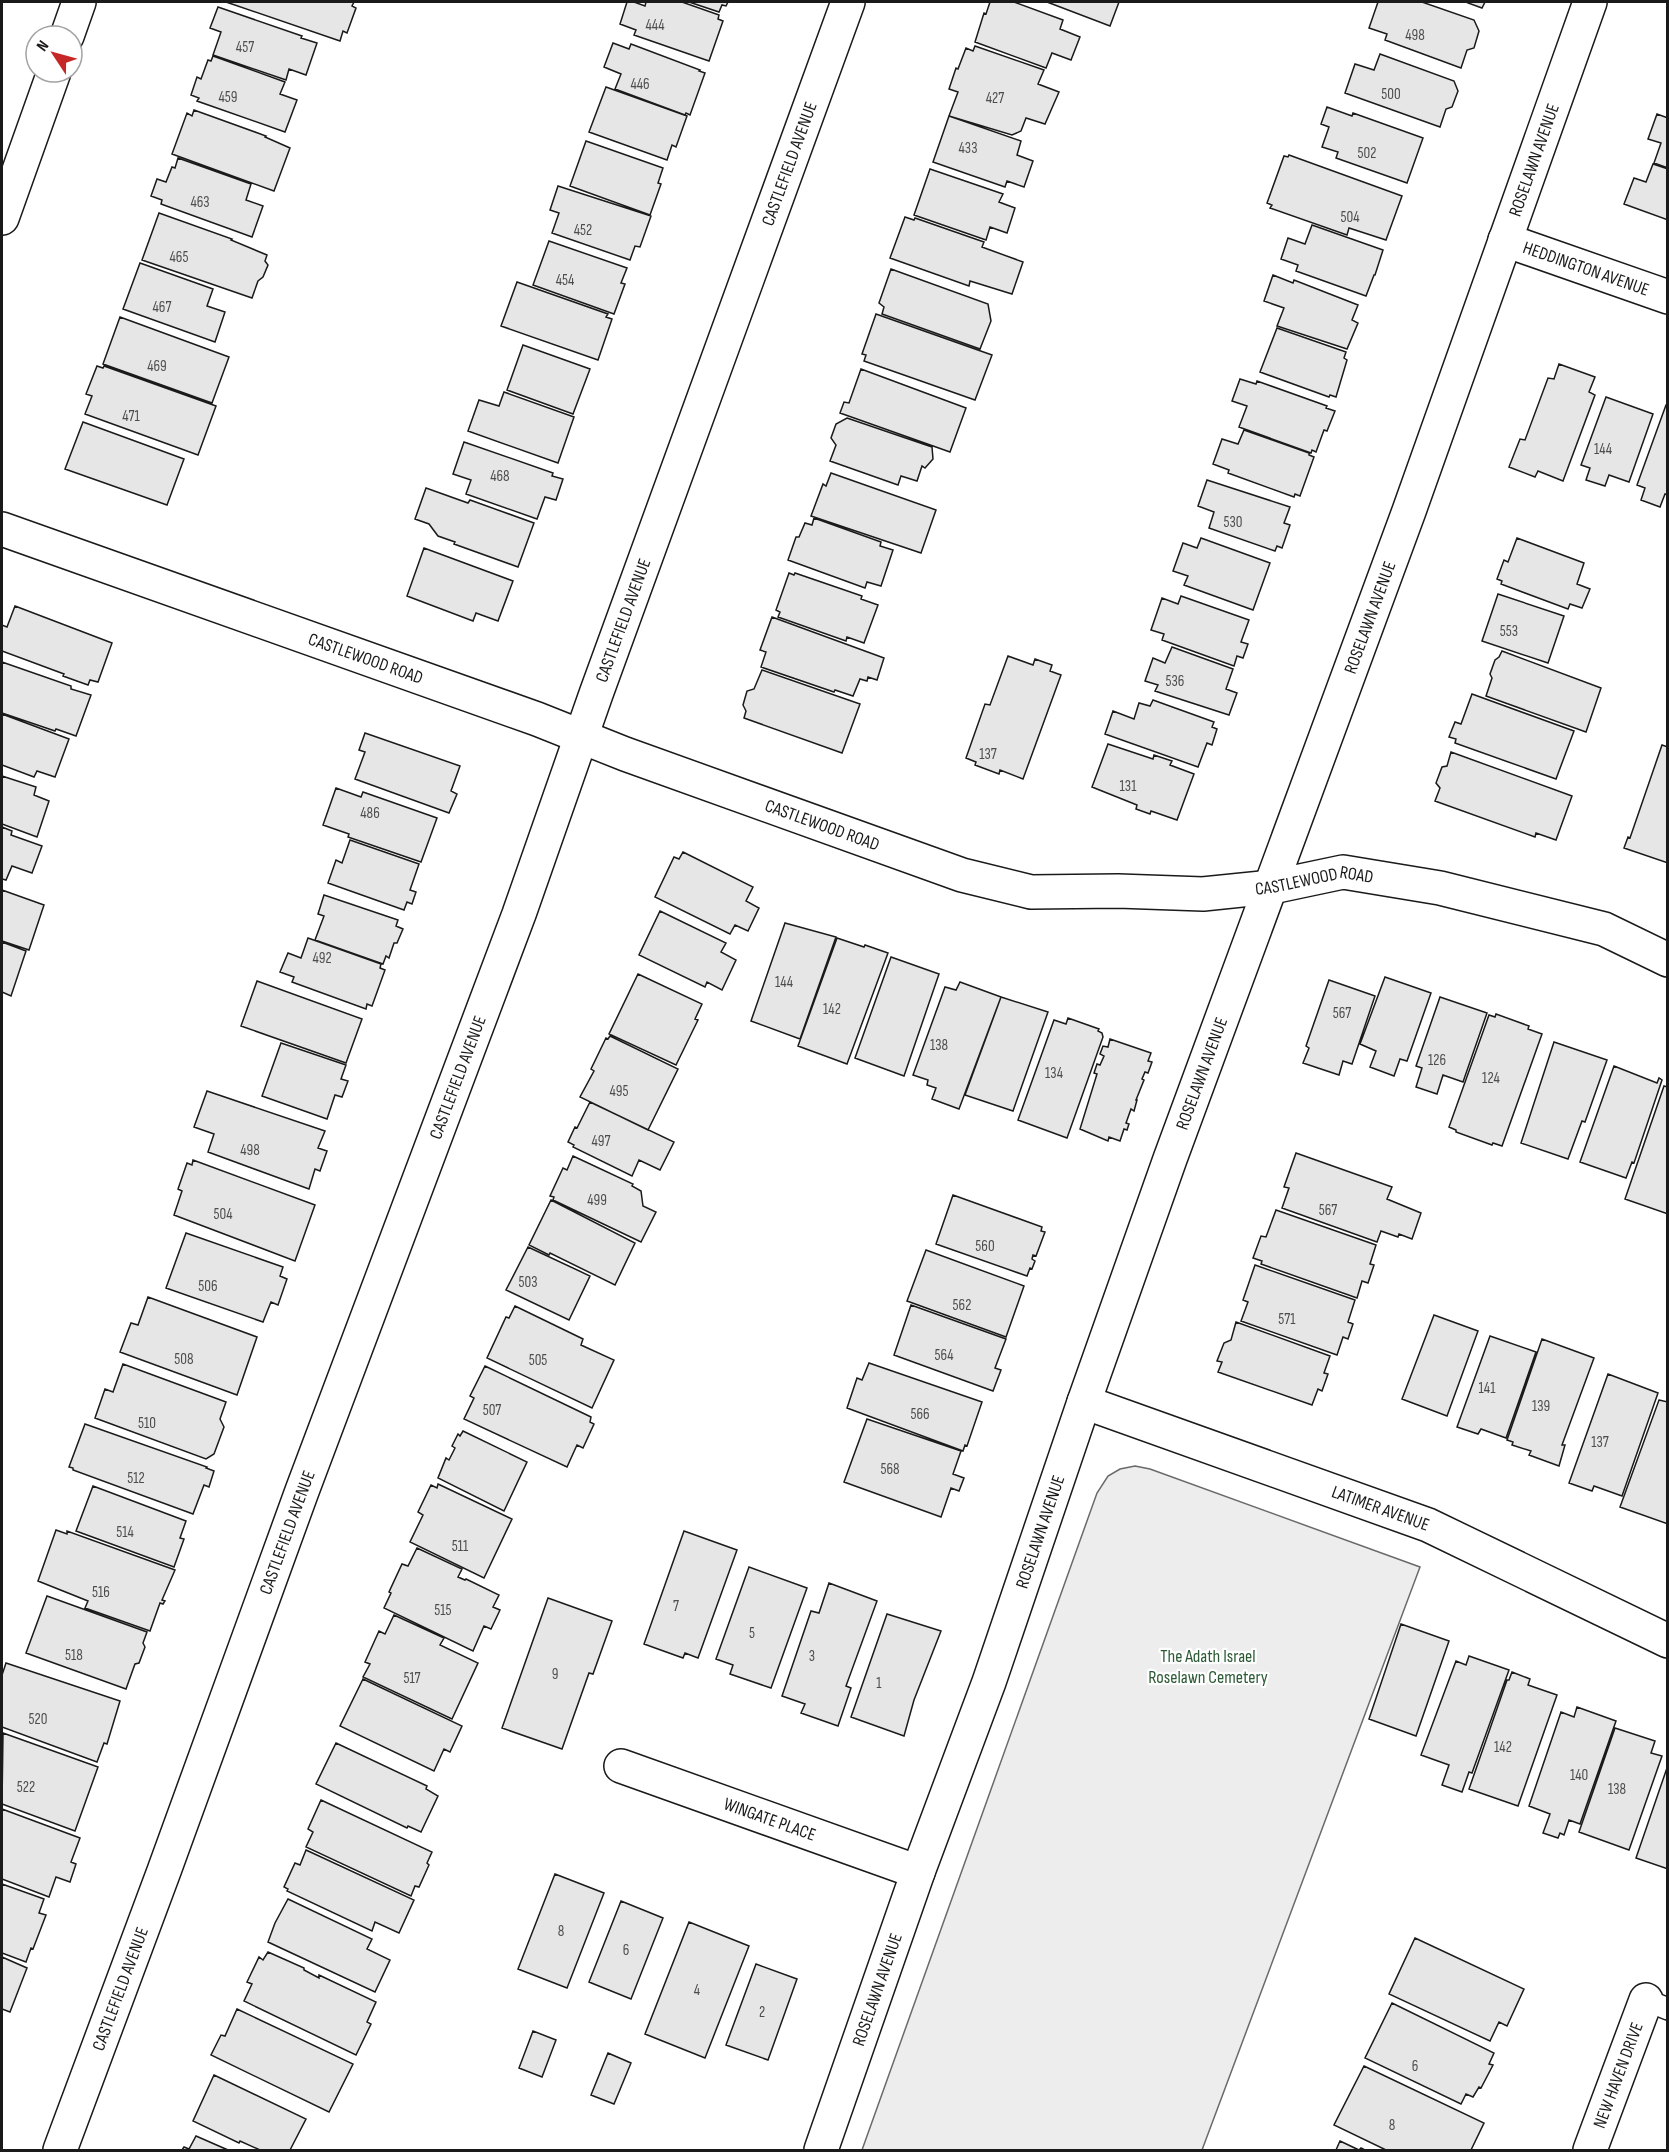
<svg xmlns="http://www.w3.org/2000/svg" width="1669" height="2152" viewBox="0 0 1669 2152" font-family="'Sofia Sans Condensed',sans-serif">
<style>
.built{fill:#ededed;stroke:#6a6a6a;stroke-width:1.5}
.building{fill:#e6e6e6;stroke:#1a1a1a;stroke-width:1.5}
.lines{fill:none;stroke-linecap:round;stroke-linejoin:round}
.service-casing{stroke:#1a1a1a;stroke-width:24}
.minor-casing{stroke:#1a1a1a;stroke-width:36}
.service{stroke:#fff;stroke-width:21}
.minor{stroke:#fff;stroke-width:33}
.labels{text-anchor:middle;stroke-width:4.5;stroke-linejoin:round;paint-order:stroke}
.number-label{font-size:15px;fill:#4d4d4d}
.street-label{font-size:18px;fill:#1a1a1a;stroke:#fff}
.park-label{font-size:18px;fill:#2b5a34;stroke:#fff}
</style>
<rect width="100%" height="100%" fill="#fff"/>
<path class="built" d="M1135,1466l15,3 270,98 -218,583h-340l235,-657 11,-17 12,-7z"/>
<path class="building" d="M226,2h128l-2,4 4,2 -9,25 -4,-2 -3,10z
M627,2h7l11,4 1,-4h36l37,13 -1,4 5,2 -14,40 -75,-26 2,-5 -16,-6z
M689,2h39l-2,4 -4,-1 -3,7z
M990,2h24l49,18 -3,9 20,8 -9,23 -19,-7 -6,15 -71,-26 9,-29 2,1z
M1047,2h72l-9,24z
M1378,2h44l52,18 5,11 -5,17 -7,2 -6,18 -76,-28 2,-6 -18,-6z
M1469,2h16l-3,6 -14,-5z
M218,7l84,29 -1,2 16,5 -11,32 -17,-6 -3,11 -73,-25 8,-23 -11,-4z
M613,43l16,6 2,-5 69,26 -1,1 6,2 -15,42 -4,-2 -1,2 -70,-26 6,-15 -17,-7z
M975,46l69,24 -6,14 21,8 -14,32 -19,-6 -5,13 -9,4 -63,-19 9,-24 -9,-3 7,-21 2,1 8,-21 7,3z
M1380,54l74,27 4,10 -6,16 -6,2 -6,18 -95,-34 10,-29 19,6z
M213,56l72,26 -5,12 17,6 -12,32 -88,-31 2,-3 -8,-3 6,-18 4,2 7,-19 3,1z
M606,87l81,29 -11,31 -4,-2 -5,15 -78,-28z
M1327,107l25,9 1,-3 70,25 -16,45 -71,-25 2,-6 -16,-5 7,-20 -8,-3z
M194,110l72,26 -1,1 25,11 -16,43 -102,-37 15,-41 5,3z
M1657,114l11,4v50l-14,-5 7,-20 -13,-4z
M949,116l72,25 -4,14 16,6 -9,26 -17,-6 -2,6 -72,-25z
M586,141l77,27 -5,15 3,1 -11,31 -80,-29z
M1289,155l113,41 -16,44 -37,-12 -2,7 -77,-27 2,-3 -5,-2 17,-47 4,1z
M178,158l73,26 -5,16 17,6 -11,31 -91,-33 1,-4 -11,-4 6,-17 9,3 6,-15 3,1z
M1653,164l15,5v51l-44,-16 10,-26 12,4z
M930,169l73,25 -4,8 16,6 -8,25 -17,-6 -4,13 -72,-25z
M558,186l93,30 -11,31 -5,-1 -5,14 -78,-27 7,-20 -9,-3z
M159,213l73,26 -1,1 36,15 -2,6 3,4 -5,12 -5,4 -6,17 -110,-38z
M905,217l9,3 1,-2 69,24 -2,5 41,15 -11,32 -42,-13 -1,5 -79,-28z
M1312,225l71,25 -8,25h-1l-8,21 -70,-25 2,-6 -17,-6 7,-21 17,6z
M549,241l78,27 -6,15 4,1 -11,30 -81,-29z
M140,263l73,26 -6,17 18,6 -10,30 -92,-33z
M891,269l97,35 3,17 -11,28 -98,-35 2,-7 -5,-4z
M1273,275l20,8 1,-3 64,25 -6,15 6,3 -11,26 -70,-23 7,-18 -20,-7z
M517,282l91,32 -2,3 6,2 -14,41 -97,-34z
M876,314l116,41 -17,45 -111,-39 2,-6 -4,-1z
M120,317l109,40 -17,46 -109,-39z
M1277,328l69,24 -2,6 3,2 -11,37 -6,-2 -1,2 -69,-25z
M523,345l67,24 -17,45 -66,-24z
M1559,364l36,13 -6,15 6,3 -32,86 -25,-10 -3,6 -26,-10 11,-28 5,1 23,-62 6,1z
M97,366l6,2 1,-2 112,40 -18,49 -113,-41 7,-18 -6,-2z
M861,369l105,39 -16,44 -110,-39 4,-11 5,1z
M1240,379l16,5 1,-3 70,25 -1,2 9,3 -8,20 -3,-1 -8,22 -4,-2 -1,3 -72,-26 8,-21 -15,-5z
M504,392l70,25 -16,46 -90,-32 11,-31 20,6z
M1606,397l47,17 -24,68 -20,-7 -4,11 -19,-6 4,-12 -9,-3z
M1666,405h2v90l-3,-1 -5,13 -19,-7 4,-12 -8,-3z
M847,418l85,29 1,12 -8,9 -3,-2 -5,15 -16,-5 -3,9 -68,-24 6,-16 -5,-7 5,-14z
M83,422l101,37 -17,46 -102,-36z
M1244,430l65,23v2l5,2 -14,39 -5,-2 -1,3 -66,-24 1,-3 -16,-6 9,-25 16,5z
M464,442l89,31 -1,3 11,3 -7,21 -11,-3 -8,22 -71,-25 5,-14 -18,-6z
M831,473l105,37 -15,43 -110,-37 12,-32 3,2z
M1207,480l83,27 -6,16 6,2 -8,23 -5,-2 -2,5 -66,-23 5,-16 -16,-6z
M426,488l42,15 2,-3 64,23 -16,44 -64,-23 1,-2 -17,-6 -9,-12 -14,-5z
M814,518l67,24 -1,4 13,4 -12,36 -14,-4 -2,6 -77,-28 8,-23h3l6,-14 7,2z
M1201,538l69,25 -17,47 -69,-25 4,-9 -15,-5 10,-28 14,5z
M1517,538l67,25 -7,21 13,5 -8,19 -12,-4 -2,5 -67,-25 1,-3 -5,-2 7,-19 4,2z
M424,548l89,33 -15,40 -22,-8 -3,8 -66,-25z
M789,573l5,2 1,-2 67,23 -1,3 17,6 -14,38 -17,-6 -1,4 -68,-24 2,-5 -4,-2z
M1498,594l66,22 -16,47 -66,-22z
M1181,596l68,24 -8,22 7,2 -5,14 -6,-2 -3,10 -72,-26 2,-6 -13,-4 11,-32 16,6z
M15,606l97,37 -14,39 -8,-2 -2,5 -25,-9 1,-2 -62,-23v-26l5,2z
M772,617l112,41 -7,22 -9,-3 -1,4 -7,-2 -7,17 -18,-6 -1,2 -73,-25 5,-15 -6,-2z
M1172,647l61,22 -7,20 11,4 -8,22 -74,-24 3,-6 -13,-4 8,-23 12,5z
M1502,651l99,37 -15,44 -100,-36 6,-18 -2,-4 5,-14 4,-3z
M1008,656l25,9 2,-6 17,6 -2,6 11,4 -38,104 -23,-9 -1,4 -24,-9 1,-3 -10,-4 19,-54 5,1z
M2,662l69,24v3l20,6 -15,41 -20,-7 -1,2 -53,-18z
M762,670l98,34 -18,49 -98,-35 2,-7 -3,-6 4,-14 7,-2z
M1472,694l102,37 -18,48 -101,-36 1,-4 -7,-2 6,-15 6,2z
M1153,700l61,22 -2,5 5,2 -5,16 -5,-2 -9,24 -93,-33 8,-23 21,8 5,-16 11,3z
M2,714l67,25 -14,38 -18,-6 -3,6 -32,-12z
M365,733l95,33 -9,25 6,3 -8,19 -94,-34 10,-27 -6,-2z
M1108,744l45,15 1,-4 18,6 -2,4 24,9 -17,46 -26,-9 -1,3 -14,-5 1,-4 -45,-18z
M1662,745l6,2v116l-44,-15 4,-11 2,1z
M1451,752l121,44 -16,44 -20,-7 -1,4 -100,-36 5,-13 -4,-5 6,-16 5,-1z
M2,776l34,11 -2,8 15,6 -12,36 -35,-13z
M336,788l25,9 2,-5 74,26 -16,44 -73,-25 1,-3 -26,-9z
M2,827l10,4 -1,4 31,11 -10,27 -20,-7 -6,14 -4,-1z
M350,840l69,24 -9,26 6,2 -4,12 -5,-2 -3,8 -76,-27 8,-23 6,3z
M683,852l70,35 -7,14 13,7 -11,23 -13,-6 -5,9 -75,-37 19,-40 5,2z
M2,890l42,15 -15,45 -27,-9z
M324,895l74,25 -2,6 7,3 -6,14h-3l-5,15 -3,-2 -3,8 -68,-24 9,-24 -6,-2z
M660,911l66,32 -5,9 15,8 -14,30 -15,-8 -2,5 -66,-32z
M785,923l51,14 -36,102 -49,-18z
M308,938l73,26 -1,4 5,2 -13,36 -5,-2 -1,5 -74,-27 2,-5 -14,-5 8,-19 13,5z
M837,938l27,9 1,-2 23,8 -41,111 -49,-18z
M2,942l24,9 -15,45 -9,-4z
M891,957l48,17 -35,102 -49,-18z
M638,974l64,30 -7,15 3,1 -22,45 -67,-31z
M1385,977l46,16 -24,68 -7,-2 -6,17 -24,-9 6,-16 -16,-7z
M1329,980l46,16 -23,68 -9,-3 -4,14 -36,-12 6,-15 -3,-2z
M257,981l105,38 -16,44 -105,-37z
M960,982l41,15 -42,112 -27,-10 4,-11 -9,-3 1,-5 -15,-5 32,-88 11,3z
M1001,997l47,15 -35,99 -48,-16z
M1440,997l47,16 -24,69 -20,-7 -6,19 -21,-7 6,-19 -6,-2z
M1496,1014l33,12 -1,3 14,5 -40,112 -9,-3 -1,2 -36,-13v-2l-7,-3 40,-112 6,2z
M1068,1018l31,11 -1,2 4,2 1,4 -36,101 -49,-18 36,-100 12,4z
M610,1036l68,33 -30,61 -68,-33 14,-26 -3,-2 15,-31 2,1z
M1110,1039l41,14 -3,8 4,1 -4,11 -3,-1 -3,7 2,1 -8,20h1l-3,11 -3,-2 -5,14 3,1 -2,6 -3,-1 -4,12 -11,-4 -1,4 -28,-12 17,-55 -3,-1 3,-9 3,1 4,-9 -4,-2 3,-8 5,1z
M1554,1042l53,18 -22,62 -3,-1 -14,38 -47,-16z
M281,1043l65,22 -5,14 7,2 -6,16 -7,-2 -8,24 -65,-23z
M1614,1066l43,17 2,-5 3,2 -28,83 -2,-1 -6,16 -46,-16z
M1664,1086l4,1v127l-43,-15z
M207,1091l118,40 -7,17 9,3 -7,20 -5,-2 -6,20 -101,-37 6,-18 -20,-7z
M590,1102l84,40 -14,28 -21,-10 -7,16 -59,-29 1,-2 -6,-3 7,-15 2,1z
M1296,1153l96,34 -5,12 34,14 -9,26 -13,-5 -1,3 -17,-6 -4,11 -95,-34 7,-20 -5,-1z
M573,1156l60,28 -1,2 9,5 2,15 13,6 -15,30 -88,-42 1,-3 -4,-1 13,-28 4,2z
M193,1160l122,45 -20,56 -121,-46 8,-24 -4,-2 9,-26 5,2z
M953,1195l89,32 -1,4 4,1 -9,24 -3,-1 -1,4 3,2 -3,8 -2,-1 -3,8 -91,-32z
M551,1200l84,43 -20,42 -65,-32 -1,2 -20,-10z
M1276,1210l100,35 -6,19 4,1 -6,18 -6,-2 -5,17 -96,-34 1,-3 -9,-3 8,-22 5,1z
M186,1233l97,34 -3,9 7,3 -9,26 -7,-3 -8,20 -97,-34z
M528,1247l62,29 -21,44 -63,-30z
M926,1250l98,36 -18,51 -99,-36z
M1255,1265l100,35 -7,22 5,2 -5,15 -5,-2 -6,18 -96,-34 7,-19 -5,-2z
M148,1297l109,40 -20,58 -117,-43 11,-29 7,2z
M911,1305l95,34 -11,29 6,2 -8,21 -99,-36z
M515,1306l68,33 -2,6 33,15 -22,48 -105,-50 19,-41 3,1z
M1434,1315l44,16 -31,85 -45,-17z
M1236,1322l94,34 -6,17 4,1 -6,17 -4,-2 -6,16 -94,-33 4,-10 -5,-1 7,-18 7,-3z
M1490,1336l46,16 -30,86 -25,-9 -3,5 -21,-7z
M1542,1339l52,19 -32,87h3l-6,21 -30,-11 2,-4 -19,-6 1,-3 -6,-2z
M869,1363l113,39 -15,44 -2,-1 -2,6 -116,-43 10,-30 5,2z
M123,1364l103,38 -6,17 4,8 -10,27 -8,5 -111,-41 10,-29 8,3z
M485,1366l106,51 -1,5 4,2 -11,24 -6,-3 -10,22 -103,-48 10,-21 -4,-2z
M1608,1374l50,19 -36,103 -28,-10 -2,5 -23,-8z
M1659,1400l9,2v122l-48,-17z
M867,1419l94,32 -8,23 11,4 -5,13 -8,-3 -10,29 -97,-35z
M85,1424l122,43 -1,1 8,3 -5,16 -5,-2 -11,29 -120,-44v-2l-4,-1z
M463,1431l64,31 -23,49 -66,-33 8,-20 3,2 6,-12 -3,-2 6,-12 2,2z
M438,1484l74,35 -28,59 -74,-36 13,-27 -5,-3 13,-27 6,3z
M93,1486l93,35 -6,17 4,1 -10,28 -98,-36z
M56,1530l11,4v-3l108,39 -13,30 3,1 -2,3 -3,-1 -10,28 -65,-23 3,-7 -50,-20z
M684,1531l53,19 -39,108 -13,-5 -2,5 -39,-14z
M417,1548l45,21 -4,8 7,3 1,-1 33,16 -6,12 7,3 -9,19 -7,-3 -11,25 -89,-43 7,-15 -2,-1 13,-28 6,2z
M749,1567l58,21 -36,100 -41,-14 3,-9 -17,-6z
M829,1583l48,18 -31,85 5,2 -13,38 -37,-13 4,-9 -23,-8 29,-85 8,2z
M47,1596l100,36 -4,11 2,4 -6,16 -4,1 -9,25 -100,-36z
M548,1598l64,23 -19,53 -4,-1 -27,76 -60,-21z
M887,1614l54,17 -27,69 -10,36 -53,-19z
M394,1615l50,23 -4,7 38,18 -26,56 -89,-42 7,-13 -5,-2 14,-31 6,3z
M1401,1624l48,17 -33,95 -47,-17z
M1469,1656l40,14 -37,103 -3,-1 -7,20 -20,-7 7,-20 -28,-10 35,-94 10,4z
M6,1663l114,38 -13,43 -3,-1 -7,19 -95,-35v-52z
M1512,1672l18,7 -2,6 29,10 -39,111 -49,-17 38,-109h2z
M363,1679l99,47 -12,26 -6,-3 -10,22 -94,-45z
M1577,1707l39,14 -36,103 -11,-4 -5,15 -4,-2 -2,5 -15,-5 7,-19 -21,-8 32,-94 13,5z
M1615,1728l40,13 -4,12 11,3 -33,94 -50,-18z
M3,1733l95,34 -23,64 -73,-27z
M336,1743l91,43 -1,3 12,7 -17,36 -13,-6 -1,2 -91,-44z
M1668,1765v104l-32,-11z
M321,1800l111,52 -5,11 2,2 -10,22 -4,-1 -4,10 -105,-49 7,-15 -5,-3z
M2,1809l78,29 -9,24 5,2 -6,18 -14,-5 -7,20 -47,-18z
M306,1850l108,50 -15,33 -24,-11 -3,9 -85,-40 1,-2 -4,-2 11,-24 5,2z
M555,1874l49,19 -37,95 -49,-19z
M2,1884l42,15 -5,14 7,2 -13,34 -2,-1 -5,14 -24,-9z
M288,1899l84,40 -5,10 23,11 -15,32 -107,-50 7,-19z
M621,1901l42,17 -32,81 -42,-17z
M689,1922l60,24 -44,112 -60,-24z
M1415,1938l109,51 -17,37 -8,-4 -9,19 -101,-47z
M268,1952l36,16v2l15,8v-3l57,27 -9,20 4,2 -15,31 -112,-54 8,-17 -5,-2 12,-25 4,3z
M2,1957l25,11 -17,44 -8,-3z
M756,1964l41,15 -29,81 -42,-15z
M1392,2003l102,50 -5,11 4,1 -12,23 -2,-1 -6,10 -7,-3 -5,10 -96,-46z
M237,2009l116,55 -24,48 -118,-57 10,-20 4,1z
M533,2031l23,9 -14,37 -23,-9z
M608,2053l23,10 -17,41 -23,-9z
M1364,2066l120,57 -13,27h-85l-52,-25z
M214,2075l92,44 -16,31h-30l-20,-9 -1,2 -46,-22z
M196,2136l32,14h-46l2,-3 5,2z
M1340,2141l19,9 2,-2 4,2h-29z"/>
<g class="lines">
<defs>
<path id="service" d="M1646,2000l22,9"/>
<g id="minor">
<path d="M67,36l12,-34"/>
<path d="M2,218l52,-146"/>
<path id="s1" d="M1505,240l163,57"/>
<path id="s2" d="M2,529l535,190 88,35 337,121 69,17 87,-1 85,3 69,-7 71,-15 97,16 164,41 64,31"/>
<path id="s3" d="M1084,1402l344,123 240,116"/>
<path id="s4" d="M621,1766l297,106"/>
<path id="s5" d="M60,2150l104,-279 138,-380 217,-577 77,-220 252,-692"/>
<path id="s6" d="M821,2150l97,-278 71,-190 95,-280 86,-243 239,-648 181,-509"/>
<path id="s7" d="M1590,2150l56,-150"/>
</g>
</defs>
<use href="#service" class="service-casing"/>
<use href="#minor" class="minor-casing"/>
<use href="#service" class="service"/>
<use href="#minor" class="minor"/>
</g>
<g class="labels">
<g class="number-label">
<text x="655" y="30">444</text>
<text x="1415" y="40">498</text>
<text x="245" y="52">457</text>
<text x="640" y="89">446</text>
<text x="1391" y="99">500</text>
<text x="228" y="102">459</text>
<text x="995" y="103">427</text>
<text x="968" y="153">433</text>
<text x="1367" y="158">502</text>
<text x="200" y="207">463</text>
<text x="1350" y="222">504</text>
<text x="583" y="235">452</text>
<text x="179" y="262">465</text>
<text x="565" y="285">454</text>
<text x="162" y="312">467</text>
<text x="157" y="371">469</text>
<text x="131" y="421">471</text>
<text x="1603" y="454">144</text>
<text x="500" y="481">468</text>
<text x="1233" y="527">530</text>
<text x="1509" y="636">553</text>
<text x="1175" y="686">536</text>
<text x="988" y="759">137</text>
<text x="1128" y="791">131</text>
<text x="370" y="818">486</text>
<text x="322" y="963">492</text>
<text x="784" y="987">144</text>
<text x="832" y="1014">142</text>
<text x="1342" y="1018">567</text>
<text x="939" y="1050">138</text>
<text x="1437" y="1065">126</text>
<text x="1054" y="1078">134</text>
<text x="1491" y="1083">124</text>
<text x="619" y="1096">495</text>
<text x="601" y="1146">497</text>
<text x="250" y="1155">498</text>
<text x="597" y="1205">499</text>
<text x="1328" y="1215">567</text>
<text x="223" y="1219">504</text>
<text x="985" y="1251">560</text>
<text x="528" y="1287">503</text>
<text x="208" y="1291">506</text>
<text x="962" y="1310">562</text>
<text x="1287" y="1324">571</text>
<text x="944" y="1360">564</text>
<text x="184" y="1364">508</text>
<text x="538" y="1365">505</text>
<text x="1487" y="1393">141</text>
<text x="1541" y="1411">139</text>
<text x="492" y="1415">507</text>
<text x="920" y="1419">566</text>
<text x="147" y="1428">510</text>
<text x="1600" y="1447">137</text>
<text x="890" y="1474">568</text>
<text x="136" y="1483">512</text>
<text x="125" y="1537">514</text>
<text x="460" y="1551">511</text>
<text x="101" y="1597">516</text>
<text x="676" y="1611">7</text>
<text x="443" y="1615">515</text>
<text x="752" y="1638">5</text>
<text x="74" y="1660">518</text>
<text x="812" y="1661">3</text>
<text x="555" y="1679">9</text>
<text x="412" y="1683">517</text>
<text x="879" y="1688">1</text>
<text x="38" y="1724">520</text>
<text x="1503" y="1752">142</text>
<text x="1579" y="1780">140</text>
<text x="26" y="1792">522</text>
<text x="1617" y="1794">138</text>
<text x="561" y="1936">8</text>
<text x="626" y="1955">6</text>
<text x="697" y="1995">4</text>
<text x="762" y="2017">2</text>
<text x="1415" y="2071">6</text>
<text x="1392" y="2130">8</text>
</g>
<g class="street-label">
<text dy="6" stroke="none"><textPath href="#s6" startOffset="2114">ROSELAWN AVENUE</textPath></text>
<text dy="6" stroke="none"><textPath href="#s5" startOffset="2116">CASTLEFIELD AVENUE</textPath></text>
<text dy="6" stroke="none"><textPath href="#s1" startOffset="86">HEDDINGTON AVENUE</textPath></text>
<text dy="6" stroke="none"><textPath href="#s6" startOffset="1628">ROSELAWN AVENUE</textPath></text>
<text dy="6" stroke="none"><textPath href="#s5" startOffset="1630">CASTLEFIELD AVENUE</textPath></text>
<text dy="6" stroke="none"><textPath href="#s2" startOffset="386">CASTLEWOOD ROAD</textPath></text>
<text dy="6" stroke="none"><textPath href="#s2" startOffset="872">CASTLEWOOD ROAD</textPath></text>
<text dy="6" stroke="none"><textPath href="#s2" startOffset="1376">CASTLEWOOD ROAD</textPath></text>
<text dy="6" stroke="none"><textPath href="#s6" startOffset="1142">ROSELAWN AVENUE</textPath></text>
<text dy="6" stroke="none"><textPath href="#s5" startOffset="1144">CASTLEFIELD AVENUE</textPath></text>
<text dy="6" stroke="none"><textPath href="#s3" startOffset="315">LATIMER AVENUE</textPath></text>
<text dy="6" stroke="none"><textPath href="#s5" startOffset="658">CASTLEFIELD AVENUE</textPath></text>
<text dy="6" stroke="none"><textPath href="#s6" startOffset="656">ROSELAWN AVENUE</textPath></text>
<text dy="6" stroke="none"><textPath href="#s4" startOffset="158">WINGATE PLACE</textPath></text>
<text dy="6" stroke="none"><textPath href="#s5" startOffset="172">CASTLEFIELD AVENUE</textPath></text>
<text dy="6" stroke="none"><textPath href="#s6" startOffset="170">ROSELAWN AVENUE</textPath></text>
<text dy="6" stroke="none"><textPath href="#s7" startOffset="80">NEW HAVEN DRIVE</textPath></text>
</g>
<g class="park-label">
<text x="1208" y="1662">The Adath Israel<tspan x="1208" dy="21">Roselawn Cemetery</tspan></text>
</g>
</g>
<rect width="1669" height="2152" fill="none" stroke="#1a1a1a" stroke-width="6"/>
<g transform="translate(54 54) rotate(306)"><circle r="28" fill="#ffffff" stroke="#a3a3a3" stroke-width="1.5"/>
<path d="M0-4.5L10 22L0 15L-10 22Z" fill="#c62828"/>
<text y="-9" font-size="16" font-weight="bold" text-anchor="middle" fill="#1a1a1a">N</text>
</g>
</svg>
